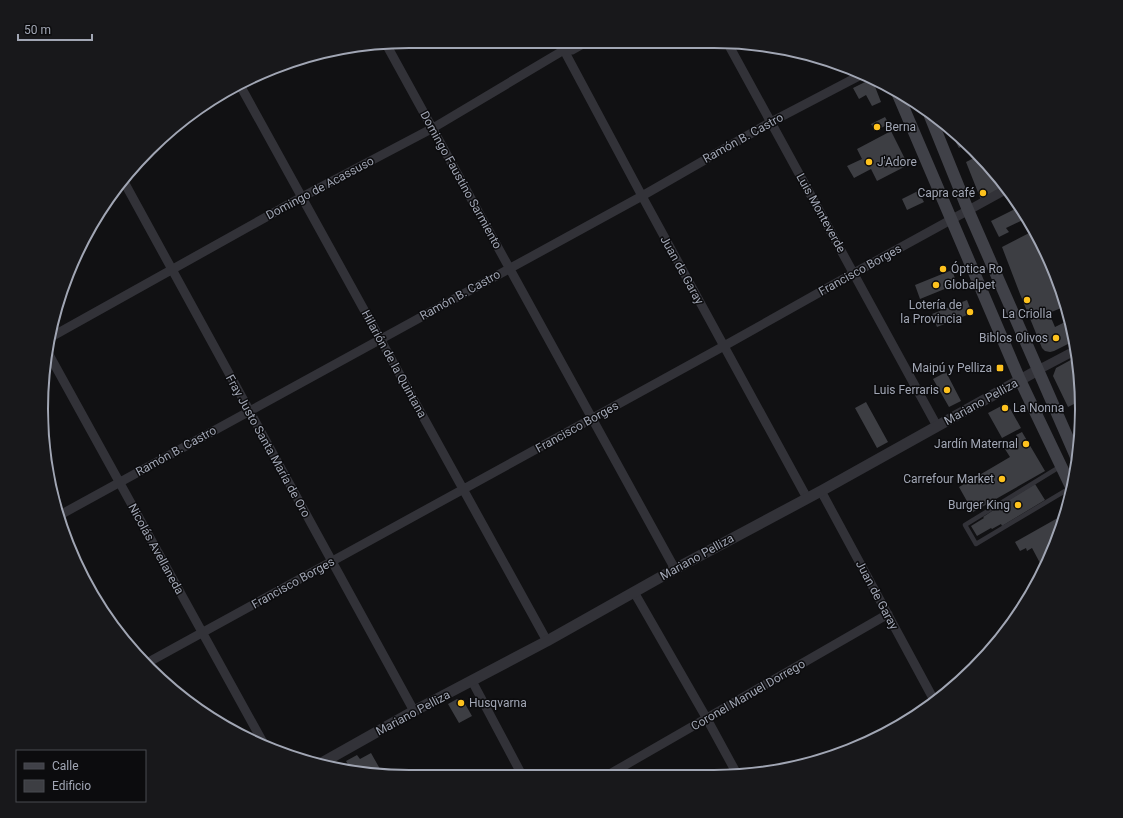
<svg xmlns="http://www.w3.org/2000/svg" width="1123" height="818" viewBox="0 0 1123 818" font-family="Roboto,sans-serif">
<style>
.building{fill:#3d3e43}
.lines{fill:none;stroke-linecap:round;stroke-linejoin:round}
.service{stroke:#323238;stroke-width:4.5}
.minor{stroke:#323238;stroke-width:9}
.tertiary{stroke:#323238;stroke-width:11}
.secondary{stroke:#404148;stroke-width:12}
.poi-dot{fill:#fec21e;stroke:#0c0c0e;stroke-width:1.5}
.labels{text-anchor:middle;stroke-width:3;stroke-linejoin:round;paint-order:stroke}
.poi-label{font-size:12px;fill:#a1a6b4;stroke:#0c0c0e;text-anchor:end}
.street-label{font-size:12px;fill:#a1a6b4;stroke:#0c0c0e}
.rim{fill:none;stroke:#a1a6b4;stroke-width:2}
</style>
<rect width="100%" height="100%" fill="#111113"/>
<path class="building" d="M867,81l7,3 7,18 -9,4 -6,-11 -7,4 -6,-11z
M885,117l4,7 -14,7 -4,-7z
M891,131l17,34 -31,16 -6,-12 -17,9 -7,-12 15,-7 -5,-10z
M951,134l14,11 -6,3z
M978,156l13,11 14,19 -24,14 -15,-38z
M918,191l6,11 -17,8 -5,-11z
M1019,207l6,12 -19,9 3,4 -10,5 -8,-16z
M1035,230l28,61 3,15 -17,7 6,14 14,-7 5,21 -20,10 -4,1 -5,-1 -3,-3 -22,-54 -18,-47z
M952,270l5,14 -37,15 -5,-14z
M967,300l5,13 -35,14 -5,-13z
M1078,356l1,5 1,40 -12,6 -15,-31 3,-8z
M946,372l15,29 -12,6 -16,-28z
M866,402l22,40 -11,6 -22,-40z
M1007,403l14,25 -19,10 -14,-25z
M1022,432l23,39 -72,41 -14,-25 51,-30 -7,-11 15,-8 -2,-3z
M1035,484l10,16 -43,26 -1,-2 -9,5 -1,-1 -14,8 -6,-10 13,-8 -1,-1 9,-6v-1z
M1063,515l1,3 -15,41 -9,4 -8,-15 -5,3 -1,-3 -6,3 -5,-9z
M457,699l7,3 8,14 -13,7 -11,-19z
M371,753l13,23 -32,-5 -6,-10 11,-6 3,4z"/>
<g class="lines">
<path class="service" d="M1061,466l-96,59 11,19 94,-56"/>
<path class="minor" d="M559,41l83,155 165,302
M727,42l210,384
M386,44l289,525
M241,87l306,554
M123,180l291,531
M51,337l251,-140 131,-69 131,-78h8l16,-9
M47,351l218,395
M1038,370l38,-20
M821,491l113,209
M60,515l582,-319 129,-74 88,-46
M634,592l73,127 30,55
M145,664l579,-318 130,-73 153,-84
M472,681l50,94
M608,775l280,-161"/>
<path class="tertiary" d="M318,765l96,-54 133,-70 128,-72 146,-78 217,-121"/>
<path class="secondary" d="M896,90l124,290 52,109
M930,116l38,94 109,249"/>
</g>
<g class="poi-dot">
<circle cx="877" cy="127" r="4"/>
<circle cx="869" cy="162" r="4"/>
<circle cx="983" cy="193" r="4"/>
<circle cx="943" cy="269" r="4"/>
<circle cx="936" cy="285" r="4"/>
<circle cx="1027" cy="300" r="4"/>
<circle cx="970" cy="312" r="4"/>
<circle cx="1056" cy="338" r="4"/>
<rect x="996" y="364" width="8" height="8" rx="2"/>
<circle cx="947" cy="390" r="4"/>
<circle cx="1005" cy="408" r="4"/>
<circle cx="1026" cy="444" r="4"/>
<circle cx="1002" cy="479" r="4"/>
<circle cx="1018" cy="505" r="4"/>
<circle cx="461" cy="703" r="4"/>
</g>
<g class="labels">
<g class="poi-label">
<text x="885" y="131" text-anchor="start">Berna</text>
<text x="877" y="166" text-anchor="start">J'Adore</text>
<text x="975" y="197">Capra café</text>
<text x="951" y="273" text-anchor="start">Óptica Ro</text>
<text x="944" y="289" text-anchor="start">Globalpet</text>
<text x="962" y="309">Lotería de<tspan x="962" dy="14">la Provincia</tspan></text>
<text x="1027" y="318" text-anchor="middle">La Criolla</text>
<text x="1048" y="342">Biblos Olivos</text>
<text x="992" y="372">Maipú y Pelliza</text>
<text x="939" y="394">Luis Ferraris</text>
<text x="1013" y="412" text-anchor="start">La Nonna</text>
<text x="1018" y="448">Jardín Maternal</text>
<text x="994" y="483">Carrefour Market</text>
<text x="1010" y="509">Burger King</text>
<text x="469" y="707" text-anchor="start">Husqvarna</text>
</g>
<g class="street-label">
<text transform="translate(743 138) rotate(-29)" y="4">Ramón B. Castro</text>
<text transform="translate(461 180) rotate(61)" y="4">Domingo Faustino Sarmiento</text>
<text transform="translate(320 188) rotate(-28)" y="4">Domingo de Acassuso</text>
<text transform="translate(821 213) rotate(61)" y="4">Luis Monteverde</text>
<text transform="translate(682 270) rotate(61)" y="4">Juan de Garay</text>
<text transform="translate(860 270) rotate(-29)" y="4">Francisco Borges</text>
<text transform="translate(460 295) rotate(-29)" y="4">Ramón B. Castro</text>
<text transform="translate(394 364) rotate(61)" y="4">Hilarión de la Quintana</text>
<text transform="translate(981 402) rotate(-29)" y="4">Mariano Pelliza</text>
<text transform="translate(577 427) rotate(-29)" y="4">Francisco Borges</text>
<text transform="translate(268 446) rotate(61)" y="4">Fray Justo Santa María de Oro</text>
<text transform="translate(176 451) rotate(-29)" y="4">Ramón B. Castro</text>
<text transform="translate(156 549) rotate(61)" y="4">Nicolás Avellaneda</text>
<text transform="translate(697 557) rotate(-29)" y="4">Mariano Pelliza</text>
<text transform="translate(293 583) rotate(-29)" y="4">Francisco Borges</text>
<text transform="translate(877 595) rotate(62)" y="4">Juan de Garay</text>
<text transform="translate(748 695) rotate(-30)" y="4">Coronel Manuel Dorrego</text>
<text transform="translate(413 713) rotate(-28)" y="4">Mariano Pelliza</text>
</g>
</g>
<path d="M0 0H1123V818H0ZM409 48H714A361 361 0 0 1 1075 409V409A361 361 0 0 1 714 770H409A361 361 0 0 1 48 409V409A361 361 0 0 1 409 48Z" fill="#18181b" fill-rule="evenodd"/>
<path class="rim" d="M409 48H714A361 361 0 0 1 1075 409V409A361 361 0 0 1 714 770H409A361 361 0 0 1 48 409V409A361 361 0 0 1 409 48Z"/>
<rect x="16" y="750" width="130" height="52" fill="#0c0c0e" stroke="#484a50"/>
<rect x="24" y="763" width="20" height="6" fill="#404148" stroke="#484a50"/>
<text x="52" y="770" font-size="12" fill="#a1a6b4">Calle</text>
<rect x="24" y="780" width="20" height="12" fill="#3d3e43" stroke="#484a50"/>
<text x="52" y="790" font-size="12" fill="#a1a6b4">Edificio</text>
<path d="M18 34v6h74v-6" fill="none" stroke="#a1a6b4" stroke-width="2"/>
<text x="24" y="34" font-size="12" fill="#a1a6b4" stroke="#0c0c0e" stroke-width="3" paint-order="stroke">50 m</text>
</svg>
